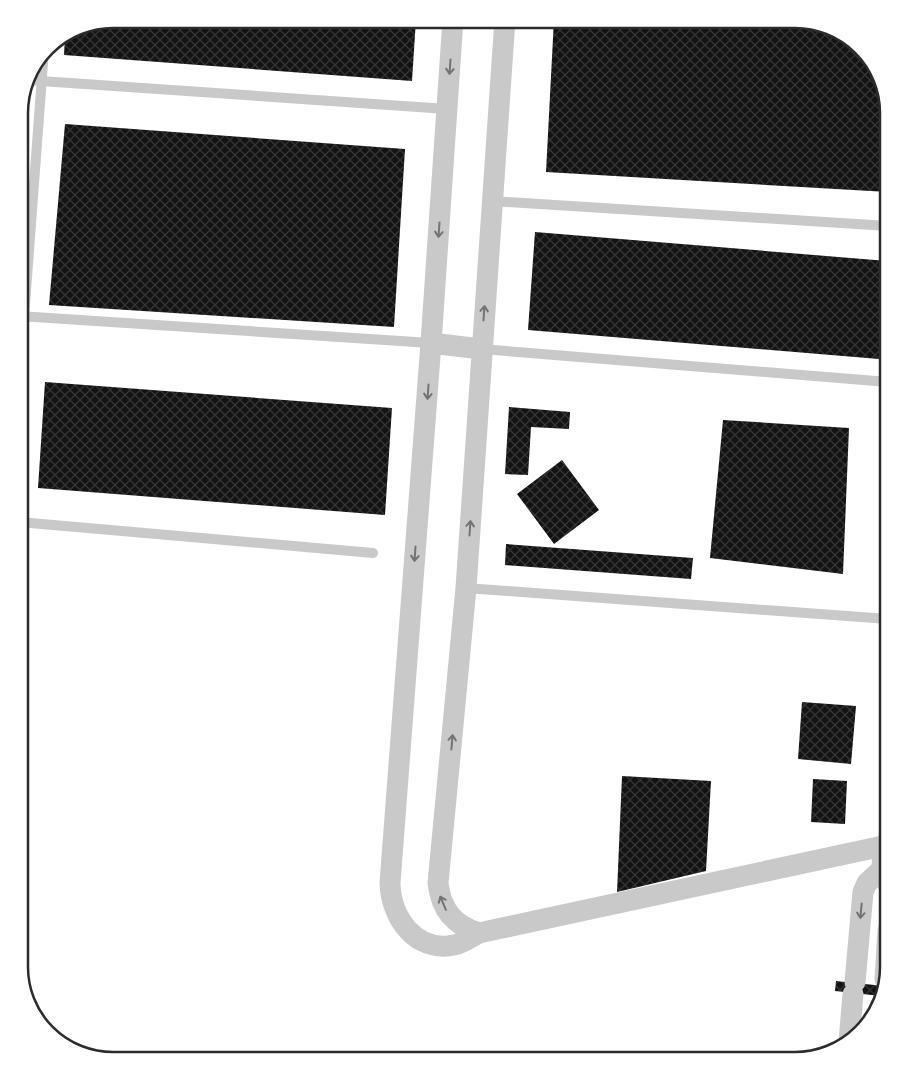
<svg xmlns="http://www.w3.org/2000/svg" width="907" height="1079" viewBox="0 0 907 1079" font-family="Overpass,sans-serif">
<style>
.building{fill:url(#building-cross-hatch)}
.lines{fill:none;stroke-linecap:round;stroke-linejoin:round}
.service{stroke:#c9c9c9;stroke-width:10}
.minor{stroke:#c9c9c9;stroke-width:21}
.oneway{stroke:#737373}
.rim{fill:none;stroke:#2c2c2c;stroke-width:2.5}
</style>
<defs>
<pattern id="building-cross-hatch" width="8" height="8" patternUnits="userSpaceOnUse" patternTransform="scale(1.25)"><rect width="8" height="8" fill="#131313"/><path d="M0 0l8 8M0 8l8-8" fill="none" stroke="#363636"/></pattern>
</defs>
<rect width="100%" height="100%" fill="#fff"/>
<path class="building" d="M113,19h303l-4,62 -348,-26 1,-18z
M554,19h246l41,12 28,25 19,56v80l-342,-20z
M65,124l340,25 -11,178 -345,-22z
M535,232l352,29 -8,98 -351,-29z
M45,382l347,26 -7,107 -347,-27z
M509,407l61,5 -1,17 -38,-2 -3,48 -23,-1z
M723,420l126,8 -6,146 -133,-16z
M562,460l37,50 -45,34 -37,-50z
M506,544l187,14 -2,21 -186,-14z
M802,702l54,4 -5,58 -53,-5z
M622,776l89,5 -5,90 -89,21z
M813,779l34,2 -2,43 -34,-2z
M836,981l48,5 -3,10 -46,-5z"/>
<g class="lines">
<path class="service" d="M26,80l421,29
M492,201l396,25
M19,316l412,27
M481,349l407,33
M19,384l25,-334
M19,522l354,31
M466,588l422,31
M883,846l5,-71
M115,1060h1"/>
<path class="minor" d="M453,19l-22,324 -41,540c1,34 25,70 64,62 9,-2 17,-8 25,-12l404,-87 -1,23 6,15
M431,343l50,6
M479,933c-25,-8 -38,-23 -41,-50l28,-295 39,-569
M885,979l3,-49
M855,982l8,-90 4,-9 15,-14
M849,1042l4,-48"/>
</g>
<defs><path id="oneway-shaft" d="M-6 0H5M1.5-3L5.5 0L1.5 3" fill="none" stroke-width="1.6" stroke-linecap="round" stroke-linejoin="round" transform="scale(1.25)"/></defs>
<g class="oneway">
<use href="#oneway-shaft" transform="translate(450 67) rotate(94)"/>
<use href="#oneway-shaft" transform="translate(439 230) rotate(94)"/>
<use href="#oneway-shaft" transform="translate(484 313) rotate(-86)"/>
<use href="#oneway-shaft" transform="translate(428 392) rotate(94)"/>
<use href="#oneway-shaft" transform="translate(470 528) rotate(-86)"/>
<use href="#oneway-shaft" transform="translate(415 554) rotate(94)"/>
<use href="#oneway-shaft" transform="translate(452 742) rotate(-85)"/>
<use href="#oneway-shaft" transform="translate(443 903) rotate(-113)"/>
<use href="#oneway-shaft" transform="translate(861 911) rotate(95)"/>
</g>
<path d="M0 0H907V1079H0ZM113 28H795A85 85 0 0 1 880 113V967A85 85 0 0 1 795 1052H113A85 85 0 0 1 28 967V113A85 85 0 0 1 113 28Z" fill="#fff" fill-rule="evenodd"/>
<path class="rim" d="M113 28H795A85 85 0 0 1 880 113V967A85 85 0 0 1 795 1052H113A85 85 0 0 1 28 967V113A85 85 0 0 1 113 28Z"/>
</svg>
